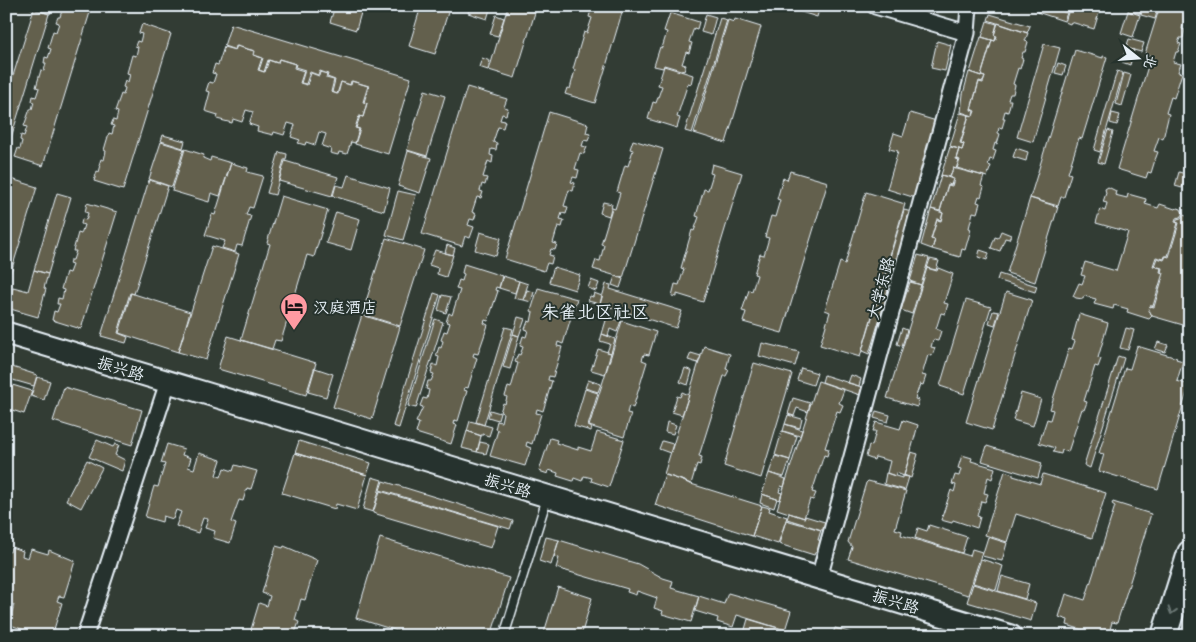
<svg xmlns="http://www.w3.org/2000/svg" width="1196" height="642" viewBox="0 0 1196 642" font-family="'Patrick Hand','LXGW WenKai TC',sans-serif">
<style>
.building{fill:#64614e;stroke:#e8f1f8}
.lines{fill:none;stroke-linecap:round;stroke-linejoin:round}
.lane-casing{stroke:#e8f1f8;stroke-width:11}
.street-casing{stroke:#e8f1f8;stroke-width:19}
.secondary-casing{stroke:#e8f1f8;stroke-width:25}
.primary-casing{stroke:#e8f1f8;stroke-width:28}
.lane{stroke:#26332d;stroke-width:8}
.street{stroke:#26332d;stroke-width:15}
.secondary{stroke:#26332d;stroke-width:21}
.primary{stroke:#26332d;stroke-width:24}
.oneway{stroke:#6a7674}
.labels{text-anchor:middle;stroke-width:4;stroke-linejoin:round;paint-order:stroke}
.street-label{font-size:16px;fill:#e8f1f8;stroke:#26332d}
.poi-label{font-size:16px;fill:#e8f1f8;stroke:#26332d;text-anchor:start}
.neighbourhood-label{font-size:18px;fill:#e8f1f8;stroke:#26332d}
</style>
<rect width="100%" height="100%" fill="#323c34"/>
<filter id="ink" filterUnits="userSpaceOnUse"><feTurbulence type="fractalNoise" baseFrequency=".02" numOctaves="2"/><feDisplacementMap in="SourceGraphic" scale="10" xChannelSelector="R" yChannelSelector="G"/><feConvolveMatrix kernelMatrix="1 2 1 2 8 2 1 2 1" color-interpolation-filters="sRGB"/></filter>
<g filter="url(#ink)">
<path class="building" d="M30,6h22l-2,8 -20,-6z
M61,6h21l9,3 -48,157 -28,-9 3,-9 2,1 2,-8 -2,-1 1,-5 3,1 3,-9 -3,-1 6,-17h2l2,-7 -2,-1 1,-5 3,1 3,-9 -3,-1 5,-17 3,1 2,-8h-2l1,-6 3,1 3,-9 -3,-1 5,-17 3,1 3,-9 -3,-1 2,-5h2l2,-7h-2z
M335,6h28l-7,24 -26,-8z
M421,6h29l-15,48 -26,-8z
M470,6h21l-4,13 -19,-6z
M508,6h29l-22,72 -26,-8z
M592,6h32l-29,97 -30,-9 2,-6 3,1 5,-19 -2,-1 11,-37 3,1 5,-15 -3,-1z
M782,6h38l-3,11z
M1038,6h7l22,7 -3,8 -27,-9z
M1070,6h31l-7,23 -23,-7 -1,2 -5,-2z
M1129,6h13l-2,8 -12,-3z
M1143,6h16l-4,13 -14,-4z
M1160,6h30v6l-3,-1 -5,18 3,1 -2,8h-3l-2,5 3,1 -3,8h-2l-3,10 8,2 -3,8 4,1 -8,25 -3,-1 -5,16 3,1 -6,25 -4,-2 -5,14 4,1 -3,8 -4,13 -3,-1 -2,6 -29,-9 34,-113 -6,-2z
M34,9l15,5 -43,140v-56z
M1128,11l12,4 -7,22 -12,-4z
M670,13l29,9 -2,7 -3,-1 -5,14 3,1 -3,10 -3,-1 -4,12 4,1 -2,6 -20,-6 -1,3 -9,-2 6,-19 2,1 5,-16 -3,-1z
M706,14l10,3 -5,18 -10,-3z
M990,14l40,12 -3,7 -39,-13z
M496,15l8,3 -6,18 -8,-2z
M720,18l7,2 -35,113 -7,-2z
M735,19l26,8 -35,116 -32,-10 34,-113 6,2z
M987,21l10,3 -3,11 2,1 -1,5 -13,-4z
M998,23l30,10 -3,8 3,1 -3,10h-2l-2,6 2,1 -3,10 -2,-1 -5,16 2,1 -2,9h-3l-2,6h3l-3,12 -3,-1 -2,7h2l-3,10 -3,-1 -1,6 2,1 -3,10 -2,-1 -2,7 3,1 -3,9 -3,-1 -2,6 3,1 -4,11 -30,-9 3,-8 -4,-2 3,-9 3,1 2,-6 -3,-1 8,-28 4,1 2,-5 -4,-2 8,-27 4,1 2,-6 -4,-1 11,-36 3,1 2,-5 -3,-1z
M142,24l29,10 -48,156 -29,-9 3,-10 2,1 2,-7h-2l2,-6 3,1 2,-9 -2,-1 5,-17 3,1 2,-8 -3,-1 2,-5 3,1 2,-9 -3,-1 6,-17 2,1 2,-7 -2,-1 2,-6 3,1 2,-8 -3,-1 5,-18 4,1 2,-9 -3,-1 2,-5 3,1 2,-8 -3,-1z
M231,24l180,54 -23,76 -33,-10 5,-15 -4,-1 4,-12 3,1 4,-14 -3,-1 5,-16 -18,-5 -1,4 -9,-3 -4,12 -5,-2 3,-12 -8,-3 1,-3 -8,-3 -2,4 -8,-3 -4,12 -5,-1 4,-13 -10,-3 1,-3 -17,-5 -2,4 -9,-3 -4,12 -5,-2 4,-12 -9,-3 1,-4 -19,-5 -1,4 -11,-4z
M981,37l11,3 -11,36 -11,-4z
M1129,39l15,4 -3,9 -15,-4z
M937,41l14,4 -6,26 -14,-3z
M1044,44l16,4 -27,94 -16,-5z
M237,46l17,5 -1,4 9,3 -4,12 7,2 4,-12 9,3 1,-4 16,5 -1,4 10,3 -4,12 7,2 4,-12 8,3 1,-4 7,2 -1,4 8,2 -3,12 7,2 3,-12 10,3 1,-4 16,5 -5,16 4,1 -4,14 -4,-1 -4,12 4,1 -4,14 -4,-1 -4,12 -8,-2 -1,3 -8,-2 1,-4 -9,-3 4,-12 -7,-2 -4,13 -9,-3 -1,3 -7,-2 2,-3 -9,-3 4,-12 -7,-2 -4,12 -10,-3 -1,3 -16,-4 1,-4 -9,-3 4,-12 -7,-2 -4,12 -9,-3 -1,4 -15,-4 1,-4 -13,-4 5,-19 -4,-1 3,-9 4,1 3,-9 -4,-1 3,-9 3,1 6,-18 11,3z
M1126,48l8,2 -4,15 -8,-3z
M1075,50l28,8v-2l4,1 -25,82 -3,-1 -11,35 3,1 -7,23h-3l-3,9 -28,-8z
M482,58l8,3 -2,9 -9,-3z
M1058,63l8,3 -3,9 -8,-2z
M664,66l29,9 -2,9 -3,-1 -11,34 3,1 -3,10 -29,-9 5,-17 3,1 6,-17 -4,-1z
M1117,71l6,2 -23,79 -6,-2z
M969,72l16,5 -2,5 -4,-1 -4,14 -4,15 3,1 -1,5 -12,-4 2,-18z
M1124,73l7,2 -9,31 -6,-2z
M467,87l40,12 -3,8 4,1 -2,7 -4,-1 -2,6 5,1 -2,7 -5,-1 -5,15 4,1 -1,7 -5,-1 -1,6 3,1 -1,7 -4,-2 -5,16 4,1 -2,7 -3,-1 -2,7 3,1 -2,6 -4,-1 -5,15 4,2 -2,6 -4,-1 -2,6 6,2 -4,11 -5,-2 -3,10 -40,-12z
M425,90l20,6 -18,60 -20,-6z
M549,112l39,12 -2,9 4,1 -2,7 -4,-1 -2,6 5,1 -3,7 -4,-1 -5,16 4,1 -2,8 -4,-1 -2,5 4,1 -2,8 -4,-1 -5,16 4,1 -2,7 -4,-1 -2,6 4,1 -2,7 -4,-1 -5,17 4,1 -2,6 -4,-1 -2,6 4,1 -2,8 -4,-1 -3,8 -39,-12z
M910,113l33,10 -24,76 -32,-10 11,-38 -9,-2 5,-16 9,3z
M960,113l9,2 -9,28 4,1 -2,6 -12,-4z
M1112,113l8,2 -3,10 -7,-2z
M1108,130l5,2 -9,32 -6,-2z
M163,135l22,6 -2,7 -22,-7z
M633,140l30,9 -40,129 -30,-9 3,-9 4,1 4,-16 -3,-1 11,-36 3,1 5,-16 -3,-1 8,-27 3,1 5,-16 -3,-1z
M161,142l23,7 -12,38 -23,-8z
M950,147l9,2 -3,10 3,1 -3,9 -3,-1 -3,9 -9,-2z
M1016,148l12,4 -2,9 -13,-4z
M185,149l19,6 -1,3 7,3 1,-4 20,6 -11,33 -9,-3 -2,9 -37,-11z
M408,151l23,7 -11,35 -22,-7z
M279,152l8,2 -1,6h-2l-9,35 -8,-2z
M285,161l53,16 -6,19 -53,-15z
M231,163l17,5 -1,4 16,4 -10,32 -4,-1 -3,8 5,1 -9,30 -5,-1 -2,7 -13,-4 3,-7 -20,-6 7,-21 3,1z
M712,164l30,9 -39,129 -26,-8v3l-5,-1 3,-12 4,1 5,-16 -3,-1 11,-38 2,1 5,-14 -3,-1 8,-27 4,1 5,-16 -3,-1z
M953,168l31,8 -3,10 3,1 -3,10 -2,-1 -2,6 3,1 -3,10 -4,-1 -4,16 2,1 -6,21 -3,-1 -2,8 -28,-8 3,-9 -4,-1 6,-19 4,1 2,-8 -3,-2 8,-26 4,1 2,-7 -4,-1z
M790,171l38,11 -46,151 -39,-11 3,-10 -4,-1 7,-21 3,1 5,-16 -3,-1 6,-20 4,1 5,-17 -4,-1 6,-21 4,1 5,-17 -3,-1 6,-21 4,2z
M1179,172l7,2 -4,14 -7,-2z
M348,175l42,13 -6,23 -51,-15 3,-11 8,2z
M941,175l12,4 -2,6 -3,-1 -8,27 -9,-2z
M8,178l29,9 -31,101v-94l2,-5 -2,-1v-3z
M149,180l19,6 -34,108 -4,-1 -12,40 10,4 -2,6 -25,-7z
M1108,187l8,4 -1,4 12,3 1,-4 18,5 -1,5 13,4 2,-4 15,5 3,-1 3,1 2,4 -3,4 -4,1 -1,4 3,1 -10,33h-3l-1,3 -8,-2 -3,9 8,2 -1,4 3,1 -10,33h-3l-1,4 3,6 -3,3 -22,-7 1,-3 -14,-4 -1,4 -19,-5 2,-5 -12,-3 -1,3 -7,-1 -3,-2 6,-13 3,1 3,-8 -4,-1 4,-13 31,9 12,-39 -32,-9 4,-14 5,2 2,-8 -4,-1 3,-9 -1,-4z
M398,191l18,4 -13,45 -17,-5z
M866,192l39,12 -45,153 -40,-12 10,-33 -5,-2 15,-48 5,2z
M57,193l14,4 -23,77 -14,-4z
M281,196l47,14 -14,47 -7,-2 -26,86 -6,-1 -3,9 -31,-9 29,-96 -3,-1z
M1030,198l28,9 -23,75 -28,-9z
M603,202l9,2 -3,12 -9,-3z
M87,203l30,9 -36,117 -29,-9 2,-9 3,1 3,-8h-3l1,-6 4,1 2,-9 -3,-1 5,-17 3,1 3,-8 -3,-1 1,-4h3l3,-9h-3l5,-18 3,1 3,-9 -3,-1 1,-5 4,1 2,-7 -3,-1z
M931,209l12,4 -2,7 -4,-1 -6,20 4,1 -3,9 -11,-4z
M904,210l8,2 -43,142 -7,-3z
M336,212l24,7 -9,31 -25,-7z
M1183,215l7,2v110l-38,-11 -3,-6 1,-4 4,1 10,-34 -3,-1 1,-4 -8,-2 3,-8 7,2 2,-4 3,1 10,-34 -3,-1 1,-3 4,-1z
M1001,231l10,4 -2,4 -4,-1 -5,13 -9,-3 4,-11 3,1z
M480,232l21,6 -5,18 -21,-6z
M386,238l38,12 -24,76 -38,-12z
M447,245l8,3 -2,7 -8,-2z
M212,246l27,8 -33,106 -28,-8z
M435,250l18,5 -7,22 -9,-3 1,-6 -9,-3z
M980,250l9,3 -2,7 -9,-3z
M918,255l11,3 -8,27 -11,-4z
M930,259l9,2 -3,9 -9,-2z
M464,264l38,12 -3,12 -3,-1 -1,3 3,1 -10,30 -3,-1 -1,3 4,2 -10,29 -4,-1 -1,3 4,2 -9,30 -3,-1 -1,3 3,1 -9,30 -4,-1 -1,4 4,1 -6,19 -35,-11 3,-10 -3,-1 7,-15 -3,-1 3,-8 4,1 2,-9 -3,-1 2,-8h3l3,-7 -3,-1 2,-9 4,2 2,-9 -3,-1 3,-9 2,1 2,-7 -2,-1 3,-9 3,1 3,-9 -4,-1 3,-9 3,2 8,-25 -4,-1 3,-9 3,1 2,-7 -2,-1z
M554,267l26,8 -5,15 -26,-8z
M927,268l10,3 1,-3 15,6 -9,29 4,1 -3,10 -4,-1 -5,16 5,2 -3,10 -5,-1 -2,7 4,1 -3,8 -4,-1 -6,20 4,1 -3,9 -3,-1 -5,15 4,1 -2,7 -30,-9z
M34,270l14,4 -4,14 2,1 -8,28 -31,-9 6,-21 15,4z
M999,274l38,12 -2,6 -38,-12z
M503,276l16,5 -4,12 -16,-5z
M615,276l8,3 -3,9 -8,-3z
M591,280l8,3 -3,8 -8,-3z
M519,281l9,3 -5,16 -9,-2z
M910,282l11,3 -9,29 -11,-4z
M606,284l5,1 -1,4 72,22 -6,17 -76,-24z
M538,288l39,11 -4,11 -5,-1 -1,4 5,1 -9,30 -5,-2 -1,4 5,1 -9,30 -4,-1 -1,4 4,1 -9,30 -6,-2 -1,4 5,1 -9,30 -5,-2 -1,4 5,2 -6,18 -35,-10 8,-26 -3,-1 2,-8 4,1 2,-9 -3,-1 3,-9 2,1 2,-7 -2,-1 3,-9 3,1 7,-25 -3,-1 3,-8 2,1 3,-8 -3,-1 3,-10 3,1 2,-7 -3,-1 3,-8 3,1 2,-10 -2,-1z
M527,290l7,2 -3,10 -7,-2z
M1006,292l26,8 -40,130 -26,-8z
M131,293l59,19 -12,40 -59,-19z
M434,293l6,2 -41,133 -6,-2z
M594,293l8,3 -2,8 -12,-3 2,-5 3,1z
M442,295l9,2 -5,16 -8,-3z
M966,300l25,7 -27,87 -24,-8z
M993,311l6,1 -4,13 -6,-2z
M1079,314l29,9 -10,35 3,1 -3,8 -3,-1 -11,35 3,1 -3,8 -2,-1 -14,43 -6,-2 -1,4 -8,-2 2,-4 -16,-5 8,-24 3,1 3,-10 -3,-1 19,-61 3,1 3,-8 -3,-1z
M362,315l38,12 -28,92 -39,-12z
M518,317l7,2 -6,17 -6,-2z
M607,317l14,4 -4,11 -7,-3 -2,7 -6,-2z
M435,319l8,3 -27,86 -8,-2z
M622,321l34,11 -7,23 -5,-1 -2,6 5,2 -14,46 -4,-2 -2,7 4,1 -7,23 -35,-11z
M505,327l8,2 -29,96 -8,-3z
M902,328l5,2 -5,16 -5,-2z
M1126,328l8,2 -6,20 -8,-2z
M513,334l6,2 -9,33 -7,-2z
M602,334l13,5 -4,14 -4,-1 3,-8 -10,-3z
M228,336l88,27 -10,32 -88,-26z
M1158,342l10,3 -3,7 -10,-3z
M762,343l37,9 -4,14 -36,-10z
M704,346l26,8 -4,15 3,1 -3,6h-2l-25,80 3,1 -2,8 -3,-1 -6,20 -27,-10z
M1137,346l40,12 -1,1 7,2 -6,20 12,4 -31,104 -59,-18 5,-17 -5,-1 26,-85 5,1z
M598,349l13,4 -6,21 -14,-4z
M691,353l10,3 -3,7 -10,-3z
M1118,356l6,2 -34,110 -6,-3z
M754,363l38,11 -31,104 -37,-12z
M6,365l31,10 -3,11 -28,-8z
M315,368l18,6 -7,23 -18,-5z
M685,368l7,3 -4,14 -8,-3z
M801,368l16,5 -4,12 -16,-5z
M824,375l38,12 -2,8 -38,-13z
M851,375l10,4 -2,7 -11,-3z
M37,377l13,4 -6,19 -13,-4z
M588,380l13,4 -3,8 -13,-4z
M818,381l26,9 -5,13 4,2 -3,7 -3,-1 -12,37 4,1 -2,7 -3,-1 -12,37 4,1 -3,7 -3,-1 -6,19 -27,-9z
M6,383l26,8 -8,23 -18,-6z
M64,387l78,23 -10,35 -79,-24z
M585,389l13,4 -10,33 4,2 -1,3 -17,-5z
M682,392l7,3 -7,20 -10,-3 5,-16 3,1z
M1021,393l20,6 -8,27 -20,-6z
M793,398l17,5 -2,9 -11,-4 -3,8 -6,-2z
M490,410l10,3 -2,7 -10,-3z
M876,411l14,4 -2,7 -14,-4z
M788,415l14,4 -2,9 -15,-4z
M903,420l15,5 -14,51 -8,-3 -1,3 -8,-3 3,-12 -15,-4 -1,3 -8,-3 3,-12 3,1 4,-15h-3l3,-9 24,7z
M470,421l22,6 -3,9 -7,-2v2l-15,-5z
M667,422l9,3 -3,9 -8,-2z
M785,424l17,6 -2,6 -17,-5z
M467,431l14,5 -4,16 -15,-4z
M782,431l15,5 -7,24 -15,-5z
M597,432l27,8 -15,47 -18,-6 1,-3 -8,-2 -2,5 -8,-3 -1,3 -16,-5 1,-3 -9,-3 -1,4 -9,-3 11,-33 7,2 -1,3 22,7v-3l13,4z
M97,440l16,7 2,-3 4,1 -4,10 10,5 -3,11 -33,-14z
M299,441l72,22 -4,12 -72,-22z
M662,441l11,3 -3,9 -11,-4z
M480,442l9,2 -3,10 -9,-2z
M167,444l17,5 -2,6 9,3 -3,9 6,2 5,-16 22,7 -5,15 5,2 3,-9 9,3 2,-6 22,6 -6,18 -4,-1 -4,13 -4,-1 -8,22 5,2 -6,19 -17,-5 2,-7 -10,-3 3,-9 -5,-1 -5,15 -22,-7 5,-14 -5,-2 -3,9 -10,-3 -1,6 -17,-5 9,-31 4,1 7,-23 -4,-1z
M987,446l55,17 -4,15 -56,-17z
M911,452l7,2 -7,24 -7,-3z
M295,453l72,22 -10,35 -21,-6 -1,5 -53,-16z
M962,455l10,3 -1,3 24,7 -3,11 -4,-2 -4,16 4,1 -3,8 -4,-1 -4,15 3,1 -3,11 -24,-8 -1,3 -11,-3 10,-30 3,2 2,-7 -4,-1 3,-9 4,1 2,-7 -3,-1z
M775,456l15,4 -6,17 -15,-4z
M87,460l15,8 -21,40 -15,-8z
M1005,471l8,3v2l27,8 3,-10 63,19 -14,45 -76,-24 -9,28 -22,-7z
M769,473l17,6 -2,8 -3,-1 -2,6 3,1 -2,7 -18,-6z
M886,473l16,5v-2l7,1 -4,13 -21,-6z
M665,475l20,6v1l6,2 71,22 -10,30 -97,-31z
M372,477l10,3 -9,32 -10,-3z
M383,481l130,40 -3,8 -130,-39z
M868,481l38,10 -11,38 7,2 -1,4 69,21 2,-7 10,3 -14,43 -120,-36 4,-12 -4,-5 18,-59z
M380,491l118,35 -7,22 -118,-35z
M762,494l15,5 -3,9 -14,-5z
M1113,502l38,12 -34,109 -5,-1 -3,11 -9,-3 -2,5 -31,-10 1,-5 -9,-3 7,-23 19,6 30,-94 -3,-2z
M762,506l8,2 -1,3 18,6 -9,27 -26,-8z
M789,513l16,5v-2l23,7 -3,8 -38,-12z
M786,520l35,10 -3,10 5,1 -4,11 -3,-1 -2,4 -35,-11z
M929,525l38,12 -5,16 -47,-15 3,-10 9,3z
M546,537l13,3 -8,25 -12,-4z
M988,537l19,6 -5,18 -20,-5z
M380,538l129,40 -18,58h-78l-57,-18z
M559,540l79,24 25,14 10,3 -2,7 28,8 -8,26 -29,-8 1,-3 -9,-3 3,-10 -20,-7 -1,4 -9,-3 1,-3 -72,-21 3,-10 -5,-1z
M276,546l7,2 1,-2 33,14 -12,40 -4,-1 -6,21 4,2 -5,14h-45l10,-33 8,3 3,-10 -8,-3z
M11,547l12,4 -1,5 6,2 3,-9 17,5 1,-4 26,11 -11,36 -5,-1 -2,5 5,2 -10,33h-21l-7,-4v-2l-16,-6 6,-19 -7,-2 -1,3v-55l4,1z
M981,559l22,7 -7,24 -23,-7z
M1002,576l27,8 -4,15 -27,-8z
M973,584l63,19 -5,18 -64,-19z
M558,587l34,11 -11,38h-38z
M728,593l63,18 -6,19 -48,-15 -4,12 -16,-5 1,-4 -23,-7 4,-15 25,8z
M748,619l37,11 -1,6h-41z
M835,628l26,8h-29z"/>
<g class="lines">
<defs>
<path id="lane" d="M504,636l43,-138"/>
<path id="street" d="M875,6l92,27
M819,578l148,-545 2,-27
M85,636l83,-254"/>
<path id="secondary" d="M6,333l1005,303"/>
<path id="primary" d="M1164,636l26,-83"/>
</defs>
<use href="#lane" class="lane-casing"/>
<use href="#street" class="street-casing"/>
<use href="#secondary" class="secondary-casing"/>
<use href="#primary" class="primary-casing"/>
<use href="#lane" class="lane"/>
<use href="#street" class="street"/>
<use href="#secondary" class="secondary"/>
<use href="#primary" class="primary"/>
</g>
<defs><path id="oneway-chevron" d="M-2-3.5L2.5 0L-2 3.5" fill="none" stroke-width="1.6" stroke-linecap="round" stroke-linejoin="round" transform="scale(1.25)"/></defs>
<use class="oneway" href="#oneway-chevron" transform="translate(1172 611) rotate(107)"/>
</g>
<defs>
<symbol id="hotel-pin" viewBox="-11 -11 22 30"><path d="M0 17L-7.5 6A9.5 9.5 0 1 1 7.5 6Z" fill="#ff9aa2" stroke="#26332d"/><path d="M-6-4.5h1.5V1H6V5H4.5V3h-9V5H-6ZM-4 0a1.8 1.8 0 1 1 3.6 0ZM.5 0V-2.5h3Q6-2.5 6 0Z" fill="#111"/></symbol>
</defs>
<g fill-rule="evenodd">
<use href="#hotel-pin" x="278" y="291" width="32" height="43"/>
</g>
<g class="labels">
<g class="street-label">
<text transform="translate(880 288) rotate(-75)" y="6">大学东路</text>
<text transform="translate(121 368) rotate(17)" y="6">振兴路</text>
<text transform="translate(508 485) rotate(17)" y="6">振兴路</text>
<text transform="translate(896 601) rotate(17)" y="6">振兴路</text>
</g>
<g class="poi-label">
<text x="313" y="313">汉庭酒店</text>
</g>
<g class="neighbourhood-label">
<text x="595" y="318">朱雀北区社区</text>
</g>
</g>
<rect width="1196" height="642" fill="none" stroke="#26332d" stroke-width="25"/>
<rect x="12" y="12" width="1171" height="617" fill="none" stroke="#e8f1f8" stroke-width="2" filter="url(#ink)"/>
<g transform="translate(1138 58) rotate(107)" stroke="#26332d" stroke-width="4" paint-order="stroke">
<path d="M0-4L9 19L0 12L-9 19Z" fill="#e8f1f8"/>
<text y="-8" font-size="14" font-weight="bold" text-anchor="middle" fill="#e8f1f8">北</text>
</g>
</svg>
